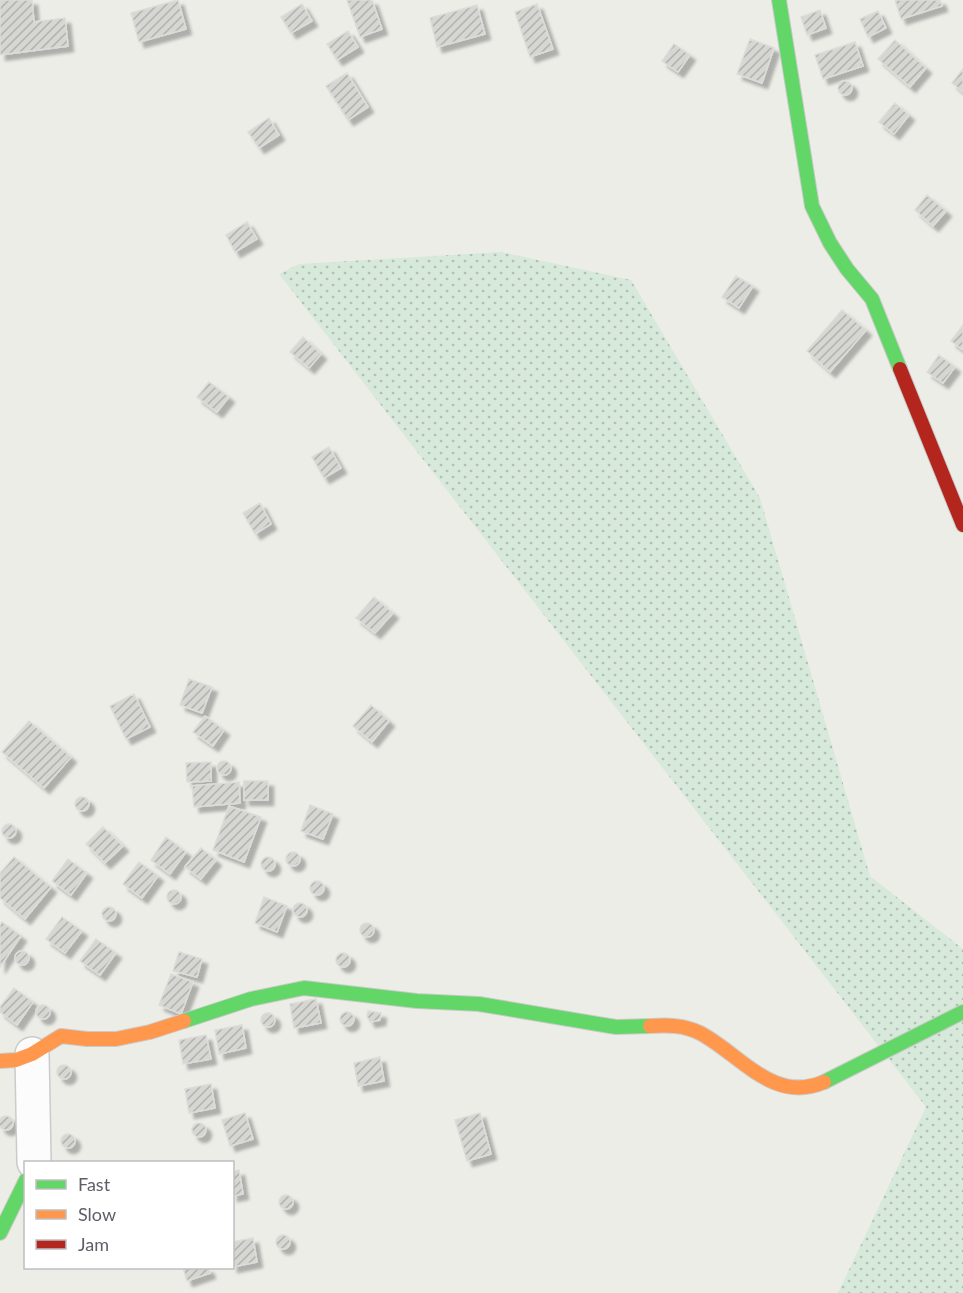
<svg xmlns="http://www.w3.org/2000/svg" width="963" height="1293" viewBox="0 0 963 1293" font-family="Lato,sans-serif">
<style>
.grass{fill:url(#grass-dots)}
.building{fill:url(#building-hatch);stroke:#dcdcd8;stroke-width:1.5;filter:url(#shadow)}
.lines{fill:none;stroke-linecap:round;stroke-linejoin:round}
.street-casing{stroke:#cacbca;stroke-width:36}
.fast-casing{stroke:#cbcbcb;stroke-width:16}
.slow-casing{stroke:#cbcbcb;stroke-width:16}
.jam-casing{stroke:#cbcbcb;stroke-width:16}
.street{stroke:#fcfcfc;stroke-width:33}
.fast{stroke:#63d668;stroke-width:14}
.slow{stroke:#ff974d;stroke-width:14}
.jam{stroke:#b3261e;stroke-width:14}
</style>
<defs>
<pattern id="grass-dots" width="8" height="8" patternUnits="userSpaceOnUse" patternTransform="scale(1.5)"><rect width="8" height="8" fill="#d6e9da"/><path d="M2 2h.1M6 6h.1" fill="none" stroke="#b1c0b5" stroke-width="1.8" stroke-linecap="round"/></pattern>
<pattern id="building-hatch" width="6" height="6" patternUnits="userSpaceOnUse" patternTransform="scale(1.5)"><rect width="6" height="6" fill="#d6d6d2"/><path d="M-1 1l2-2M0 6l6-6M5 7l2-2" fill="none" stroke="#b1b1ae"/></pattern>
<filter id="shadow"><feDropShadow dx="5.5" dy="5.5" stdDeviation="1.5" flood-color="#0004"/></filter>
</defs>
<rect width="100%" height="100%" fill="#edede8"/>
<path class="grass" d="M501,252l130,28 129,218 110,378 93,73v344h-125l88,-186 -647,-833 20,-10z"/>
<path class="building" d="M0,0h32l2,22 31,-4 3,28 -68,9z
M178,0l8,29 -47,13 -8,-29z
M347,0h25l10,29 -22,8z
M895,0h45l2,6 -41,13z
M302,4l10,17 -21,12 -10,-16z
M537,4l16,45 -23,8 -15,-45z
M477,5l8,29 -48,13 -7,-29z
M820,10l6,18 -19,7 -6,-18z
M878,11l8,17 -18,9 -8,-18z
M348,31l10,16 -21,13 -10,-16z
M750,39l24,9 -12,35 -25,-9z
M895,40l31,28 -16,19 -32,-28z
M855,42l8,24 -40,13 -8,-24z
M674,44l16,11 -12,17 -16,-11z
M963,69v23l-11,-9z
M347,73l21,34 -20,13 -22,-34z
M838 88a7 7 0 1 1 14 0a7 7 0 1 1-14 0Z
M895,103l14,12 -15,19 -15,-12z
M269,118l10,17 -20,13 -11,-16z
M927,195l19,16 -13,15 -18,-16z
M247,222l10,17 -22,13 -9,-17z
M736,276l17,10 -14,22 -17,-11z
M842,310l24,20 -36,42 -23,-21z
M963,325v25l-12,-9z
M303,337l18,17 -12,14 -19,-16z
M939,355l16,12 -12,16 -16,-11z
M209,382l20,15 -12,15 -20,-15z
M329,447l12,21 -17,10 -12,-21z
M260,503l11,21 -16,10 -12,-21z
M374,597l19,16 -18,20 -19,-15z
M189,679l23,8 -10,26 -22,-8z
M134,694l16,33 -24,12 -16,-33z
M371,705l18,16 -17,21 -19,-16z
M205,716l19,14 -11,16 -20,-14z
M29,721l42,36 -27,31 -42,-36z
M217 768a7 7 0 1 1 14 0a7 7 0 1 1-14 0Z
M211,762v19l-24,1 -1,-19z
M244,781h24v19h-24z
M239,782l1,21 -46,4 -2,-21z
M75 804a7 7 0 1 1 14 0a7 7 0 1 1-14 0Z
M310,805l23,9 -10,25 -22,-8z
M229,806l32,11 -17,45 -31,-12z
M2 831a7 7 0 1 1 14 0a7 7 0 1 1-14 0Z
M103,827l20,19 -18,17 -19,-19z
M166,837l20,15 -16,22 -19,-14z
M201,848l15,12 -15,19 -16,-12z
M286 859a7 7 0 1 1 14 0a7 7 0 1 1-14 0Z
M261 864a7 7 0 1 1 14 0a7 7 0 1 1-14 0Z
M14,857l37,30 -26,32 -25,-21v-25z
M68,859l19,14 -16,22 -19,-14z
M139,862l19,14 -16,22 -19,-14z
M310 888a7 7 0 1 1 14 0a7 7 0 1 1-14 0Z
M167 897a7 7 0 1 1 14 0a7 7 0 1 1-14 0Z
M264,897l23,9 -10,26 -22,-9z
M293 910a7 7 0 1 1 14 0a7 7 0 1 1-14 0Z
M102 914a7 7 0 1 1 14 0a7 7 0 1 1-14 0Z
M62,917l20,14 -17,22 -19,-14z
M2,922l19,14 -21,31v-42z
M360 930a7 7 0 1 1 14 0a7 7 0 1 1-14 0Z
M96,939l20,14 -16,22 -20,-14z
M15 958a7 7 0 1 1 14 0a7 7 0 1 1-14 0Z
M179,952l23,7 -5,18 -24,-6z
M336 960a7 7 0 1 1 14 0a7 7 0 1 1-14 0Z
M171,974l22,8 -12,32 -22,-9z
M14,988l19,14 -16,23 -17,-13v-5z
M316,999l5,24 -27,5 -4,-24z
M36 1012a7 7 0 1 1 14 0a7 7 0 1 1-14 0Z
M368,1011l13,2 -1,7 -10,2 -3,-6z
M340 1019a7 7 0 1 1 14 0a7 7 0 1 1-14 0Z
M261 1020a7 7 0 1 1 14 0a7 7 0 1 1-14 0Z
M242,1025l4,23 -27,6 -4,-24z
M206,1035l5,24 -28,5 -4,-24z
M380,1057l4,24 -26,5 -4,-23z
M57 1072a7 7 0 1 1 14 0a7 7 0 1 1-14 0Z
M211,1084l4,24 -26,5 -4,-24z
M245,1113l8,26 -23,7 -8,-26z
M480,1113l11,41 -24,7 -12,-41z
M-1 1123a7 7 0 1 1 14 0a7 7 0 1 1-14 0Z
M192 1130a7 7 0 1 1 14 0a7 7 0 1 1-14 0Z
M61 1141a7 7 0 1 1 14 0a7 7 0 1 1-14 0Z
M239,1170l4,24 -11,2v-24z
M279 1202a7 7 0 1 1 14 0a7 7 0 1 1-14 0Z
M276 1242a7 7 0 1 1 14 0a7 7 0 1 1-14 0Z
M253,1238l4,24 -25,5v-25z
M183,1268h25l2,5 -23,8z"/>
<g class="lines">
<defs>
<path id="street" d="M32,1054l2,108"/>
<path id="fast" d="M779,0l33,206 18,37 17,26 25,30 28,70
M184,1021l67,-22 53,-11 113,13 62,3 137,23 34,-1
M824,1082l139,-70
M0,1233l26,-53"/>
<path id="slow" d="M650,1026c18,-1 34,-1 50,7 40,21 73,71 124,49
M0,1061l16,-1 16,-6 29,-18 26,3h29l34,-7 34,-11"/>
<path id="jam" d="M900,369l63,156"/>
</defs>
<use href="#street" class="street-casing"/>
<use href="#fast" class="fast-casing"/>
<use href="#slow" class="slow-casing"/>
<use href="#jam" class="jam-casing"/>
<use href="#street" class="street"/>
<use href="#fast" class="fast"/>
<use href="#slow" class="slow"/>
<use href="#jam" class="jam"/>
</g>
<rect x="24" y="1161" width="210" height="108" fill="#ffffff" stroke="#bfbfc2" stroke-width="1.5"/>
<rect x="36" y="1180" width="30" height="9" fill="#63d668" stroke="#bfbfc2" stroke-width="1.5"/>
<text x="78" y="1191" font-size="18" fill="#5e5f66">Fast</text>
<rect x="36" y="1210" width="30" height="9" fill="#ff974d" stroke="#bfbfc2" stroke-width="1.5"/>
<text x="78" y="1221" font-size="18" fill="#5e5f66">Slow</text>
<rect x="36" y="1240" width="30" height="9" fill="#b3261e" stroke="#bfbfc2" stroke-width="1.5"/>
<text x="78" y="1251" font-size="18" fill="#5e5f66">Jam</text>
</svg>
